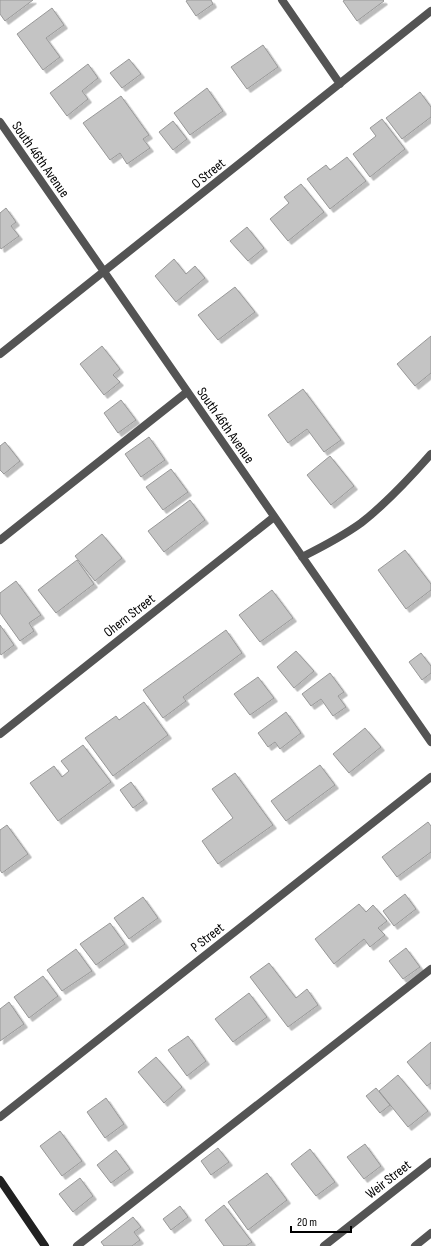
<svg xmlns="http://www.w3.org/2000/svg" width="431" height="1246" viewBox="0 0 431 1246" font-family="'Sofia Sans Condensed',sans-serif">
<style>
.building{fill:#c4c4c4;stroke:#989898;filter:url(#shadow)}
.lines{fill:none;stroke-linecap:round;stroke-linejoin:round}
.lane{stroke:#545454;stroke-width:8}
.street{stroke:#545454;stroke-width:8}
.secondary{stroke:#212121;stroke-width:8}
.labels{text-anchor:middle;stroke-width:3;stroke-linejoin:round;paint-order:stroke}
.street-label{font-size:14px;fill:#000;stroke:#fff}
</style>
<defs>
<filter id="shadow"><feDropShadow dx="3.5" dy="3.5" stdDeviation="0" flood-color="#0004"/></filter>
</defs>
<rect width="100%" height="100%" fill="#fff"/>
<path class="building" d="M0,0h33l-28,21 -5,-7z
M188,0h23l2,4 -17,12 -10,-15z
M345,0h38l1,1 -27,20 -14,-20z
M52,8l12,17 -18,13 14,19 -17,13 -26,-36z
M263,45l15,22 -31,22 -16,-22z
M129,59l12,15 -19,14 -12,-15z
M88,64l10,14 -16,13 6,8 -21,17 -17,-23z
M207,88l16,23 -33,24 -16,-22z
M420,92l11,15v10l-29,22 -16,-21z
M121,96l28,39 -6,4 7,9 -23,16 -7,-11 -10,7 -27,-37z
M382,119l23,30 -35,28 -17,-23 23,-18 -6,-8z
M173,121l14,18 -14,11 -14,-18z
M347,157l19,24 -36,28 -23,-30 19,-14 4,5z
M301,184l23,28 -36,29 -18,-22 19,-16 -5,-6z
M6,208l10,14 -5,4 8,10 -18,13 -1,-2v-34z
M247,227l17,21 -16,13 -18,-20z
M174,259l12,15 9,-8 10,12 -29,24 -21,-26z
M235,287l20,25 -37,28 -20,-25z
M431,336v37l-16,13 -18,-22z
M102,346l18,23 -7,6 7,7 -16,13 -24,-31z
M303,389l38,51 -17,12 -17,-23 -19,14 -20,-28z
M121,400l15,20 -18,13 -14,-20z
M149,437l16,23 -24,17 -16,-23z
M5,442l15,19 -16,13 -4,-4v-24z
M330,456l24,30 -23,19 -24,-30z
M171,469l17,23 -25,18 -17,-23z
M190,500l15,20 -41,32 -16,-21z
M102,534l20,24 -27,23 -20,-25z
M405,550l26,34v6l-25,19 -28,-39z
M77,560l17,24 -38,29 -18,-23z
M16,581l25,34 -12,8 5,8 -14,10 -20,-28v-20z
M272,590l21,28 -33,24 -21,-27z
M0,625l14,20 -13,10 -1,-2z
M226,630l16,23 -59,44 3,4 -23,17 -20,-28z
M296,651l18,20 -20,17 -17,-21z
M421,653l10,13v7l-9,7 -13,-18z
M330,673l14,19 -6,4 8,11 -13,9 -12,-17 -10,7 -9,-12z
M258,677l16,21 -24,17 -16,-21z
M144,702l24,33 -55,41 -28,-38 31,-22 3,4z
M286,712l15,21 -21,16 -5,-7 -7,5 -10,-14z
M365,728l16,19 -32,26 -16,-19z
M83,745l28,37 -53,39 -28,-38 24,-17 8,11 7,-6 -8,-10z
M320,765l15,20 -49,36 -15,-20z
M235,773l38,52 -55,39 -16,-23 31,-23 -21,-29z
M131,782l13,18 -11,8 -13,-18z
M428,822l3,4v26l-34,25 -15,-20z
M7,825l21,29 -26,19 -2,-3v-40z
M405,894l11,15 -22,17 -11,-15z
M143,897l15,21 -29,21 -15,-21z
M359,904l7,8 7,-7 14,16 -9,7 7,7 -15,12 -6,-8 -30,25 -19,-25z
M110,923l15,21 -29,21 -16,-21z
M406,948l14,19 -17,12 -14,-18z
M76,949l16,22 -30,20 -15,-21z
M269,963l27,35 11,-9 11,16 -30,22 -38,-50z
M43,976l15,20 -29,22 -15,-21z
M249,993l18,24 -34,25 -18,-23z
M9,1002l15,22 -24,17v-32z
M188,1036l18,25 -19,15 -19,-26z
M431,1042v41l-4,3 -20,-24z
M156,1057l26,30 -18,16 -26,-31z
M398,1075l30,36 -20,16 -29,-36z
M376,1088l14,17 -10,8 -14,-17z
M106,1098l18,26 -19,14 -18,-26z
M60,1131l22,30 -20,15 -22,-30z
M365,1144l16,22 -17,13 -17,-22z
M218,1148l11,14 -18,13 -10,-14z
M310,1149l25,33 -19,14 -25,-32z
M116,1150l14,19 -19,14 -14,-18z
M267,1173l20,27 -39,30 -20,-28z
M80,1178l13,18 -20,16 -14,-18z
M224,1205l28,37 -6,4h-22l-19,-26z
M180,1206l8,11 -17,13 -8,-11z
M133,1217l8,10 -7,5 6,8 -8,6h-28l-3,-4z"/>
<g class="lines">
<path class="lane" d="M0,540l187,-148
M77,1246l354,-277
M415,1246l16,-13"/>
<path class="street" d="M282,0l58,84
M0,122l431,620
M0,354l431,-343
M302,557c20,-10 41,-21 59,-34 26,-20 48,-44 70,-69
M0,734l274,-217
M0,1117l431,-340
M324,1246l107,-84"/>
<path class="secondary" d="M0,1180l45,66"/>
</g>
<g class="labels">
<g class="street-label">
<text transform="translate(41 159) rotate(55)" y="5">South 46th Avenue</text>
<text transform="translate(208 173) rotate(-39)" y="5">O Street</text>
<text transform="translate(226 425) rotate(55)" y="5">South 46th Avenue</text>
<text transform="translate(129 615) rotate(-38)" y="5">Ohern Street</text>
<text transform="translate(207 937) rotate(-38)" y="5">P Street</text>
<text transform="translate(388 1179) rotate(-38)" y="5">Weir Street</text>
</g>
</g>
<path d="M291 1226v6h60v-6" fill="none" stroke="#000000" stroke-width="2"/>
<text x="297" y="1226" font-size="12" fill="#000000" stroke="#ffffff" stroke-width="3" paint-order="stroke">20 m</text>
</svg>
